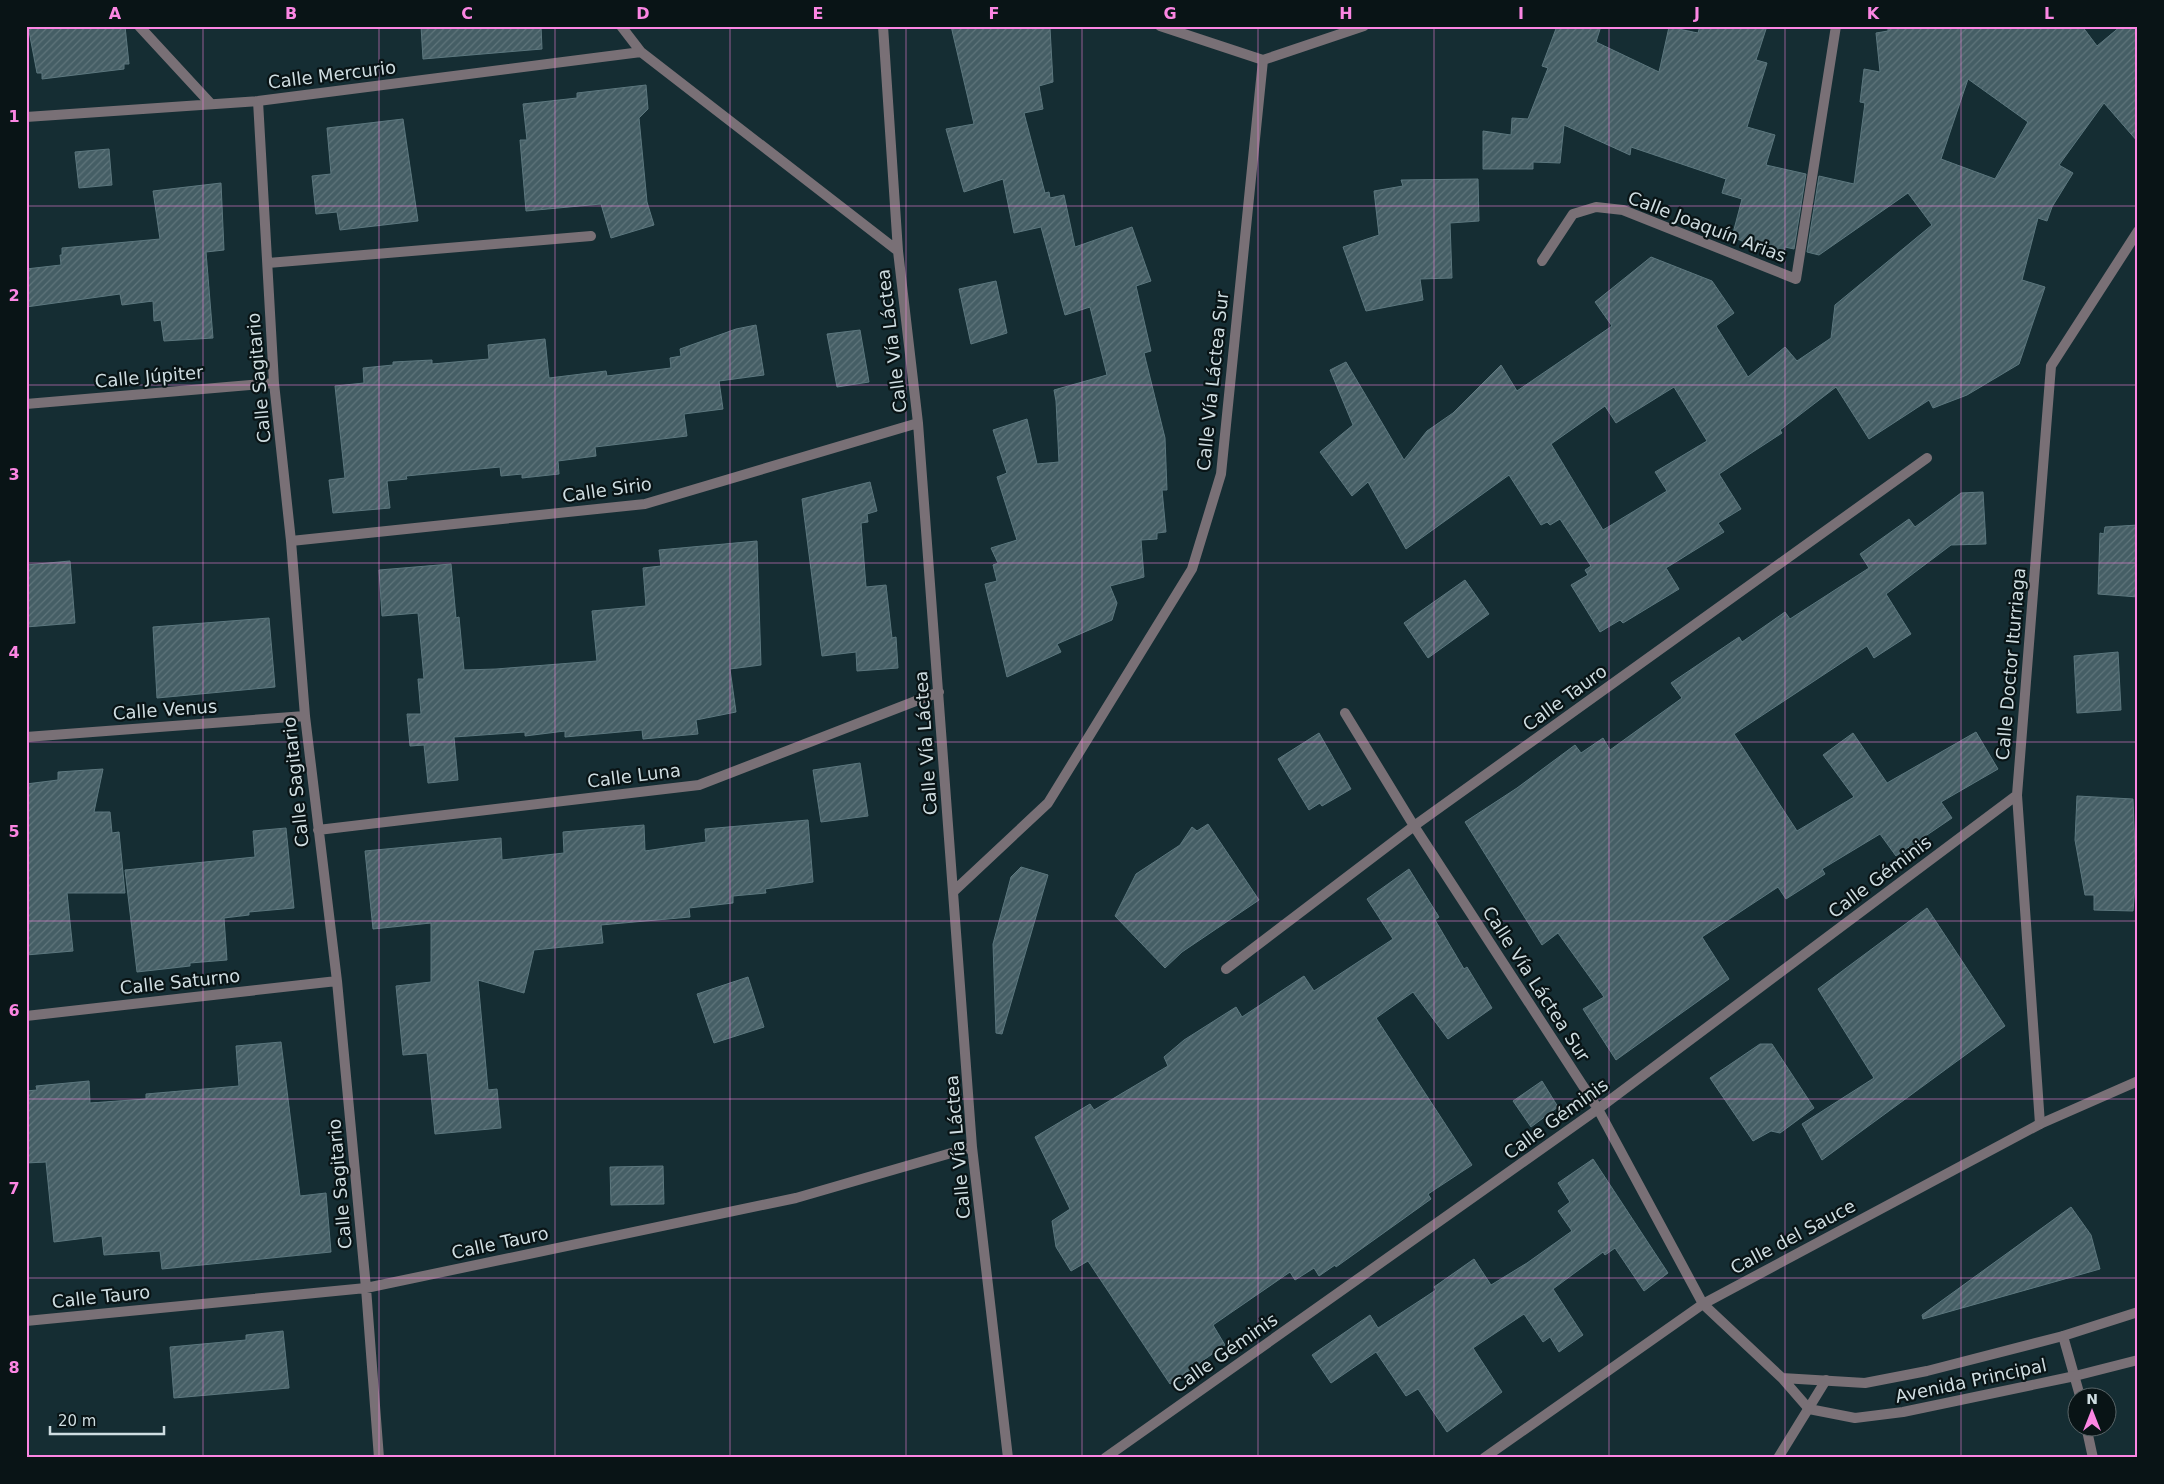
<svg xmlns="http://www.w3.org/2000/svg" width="2164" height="1484" viewBox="0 0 2164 1484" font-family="'DejaVu Sans',sans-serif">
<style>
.building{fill:url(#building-hatch);stroke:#5c777e;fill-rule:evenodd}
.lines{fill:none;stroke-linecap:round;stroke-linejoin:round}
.minor{stroke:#797076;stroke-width:10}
.tertiary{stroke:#797076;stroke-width:10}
.grid{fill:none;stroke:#fc86e3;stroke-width:1;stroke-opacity:0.55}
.labels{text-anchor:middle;stroke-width:4.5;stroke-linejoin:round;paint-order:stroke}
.street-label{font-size:18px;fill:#cfdde1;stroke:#091416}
.neatline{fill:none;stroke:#fc86e3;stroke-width:2}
.grid-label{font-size:16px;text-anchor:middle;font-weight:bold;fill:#fc86e3}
</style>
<defs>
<pattern id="building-hatch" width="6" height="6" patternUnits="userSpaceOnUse" patternTransform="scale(1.25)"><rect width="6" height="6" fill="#455e65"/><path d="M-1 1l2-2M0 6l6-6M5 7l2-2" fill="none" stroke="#5f757b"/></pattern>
</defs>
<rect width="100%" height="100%" fill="#152d33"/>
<path class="building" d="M28,26h97l4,38h-5v5l-82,10v-6h-5z
M421,26h120l1,23 -119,10z
M951,26h81v3l18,-1 3,54 -14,4 4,23 -19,4 21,80 4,-1 1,6 14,-3 11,52 57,-20 19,54 -15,5 15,65 -7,2 21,85 2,52h-5l4,42 -9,1v6l-16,1 3,37 -34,9 7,17 -5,17 -55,24 4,8 -54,25 -22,-93 12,-3 -4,-16 5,-2 -7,-15 26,-8 -20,-63 10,-4 -14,-43 34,-11 10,45 22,-2 -3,-61 -2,-11 53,-15 -17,-68 -25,8 -24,-88 -27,6 -11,-54 -39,13 -18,-63 28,-5z
M1557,26h44l-5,16 63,30 10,-45 29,6 2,-7h67l-11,34 11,3 -20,64 28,8 -9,30 40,9 -12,75 -9,-2 -2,10 -51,-20 10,-38 -20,-6 4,-14 -95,-32 -1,8 -66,-30 -4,38 -27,-1v7h-50v-38l28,4 1,-17 16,1 20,-51 -6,-2z
M1888,26h194l15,20 24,-20h17v116l-34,-39 -45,62 14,8 -21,34 -5,14 -9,-3 -16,62 23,7 -26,77 -52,31 -34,13 -4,-8 -60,39 -33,-52 -56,43 2,3 -63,41 22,35 -23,14 6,9 -58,36 13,21 -56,34 -3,-3 -20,12 -29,-47 17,-10 -3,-5 6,-4 -31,-47 -10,6 -3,-3 -6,3 -32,-50 -103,74 -38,-67 -16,14 -32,-44 33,-27 -23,-55 16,-8 58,98 23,-29 26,-18 48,-48 16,26 95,-65 -17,-24 56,-45 61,24 22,32 -18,13 32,51 37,-30 12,14 34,-23 4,-33 97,-80 -24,-32 -89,62 -12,-3 12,-76 35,8 11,-81 -5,-1 4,-33 16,3 -4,-39 12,-2zM1968,79l60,43 -33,57 -54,-20zM1674,387l33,54 -52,31 12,19 -64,39 -52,-86 54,-38 11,17z
M646,85l2,24 -9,9 8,84 7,23 -43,13 -10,-34 -75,7 -6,-71h7l-4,-36 54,-6v-5z
M403,119l15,102 -78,9 -3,-18 -21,2 -4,-38 19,-2 -4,-46z
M109,149l3,36 -33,3 -4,-36z
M1478,179l1,42 -29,2 2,55 -32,1 3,21 -57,11 -23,-64 36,-12 -5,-44 29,-5 -2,-6z
M221,183l3,67 -18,2 7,86 -49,3 -3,-21 -7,1 -1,-20 -31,4 -2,-11 -94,13v-38l35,-4 -1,-10h2v-7l98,-9 -7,-48z
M996,281l11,52 -36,11 -12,-55z
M756,325l8,50 -45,6 4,28 -39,5 3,22 -92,11 1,9 -38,5 1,13 -37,4v-4l-21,2 -1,-9 -94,9 1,3 -20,2 3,27 -57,5 -4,-33 16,-2 -10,-92 29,-3 -1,-15 30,-3v-3l39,-2v4l57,-5 -1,-14 57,-6 4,39 57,-7 1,5 64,-8 -1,-10 11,-2 -1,-7 56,-20z
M860,330l9,52 -32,5 -10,-53z
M870,482l7,29 -10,3 1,8 -7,1 5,64 20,-2 6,53 4,-1 2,31 -41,3 -1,-19 -34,4 -20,-157z
M1983,492l3,52 -35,1 -65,49 25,40 -37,24 -7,-12 -133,88 63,97 57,-34 -31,-42 30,-22 34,50 89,-51 22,37 -57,33 11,16 -56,38 -16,-22 -58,35 3,5 -39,25 -8,-12 -76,50 27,42 -113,81 -33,-51 21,-12 -46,-64 -16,12 -77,-123 52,-34 58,-43 6,8 22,-15 7,12 72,-52 -11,-15 68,-46 3,5 43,-30 5,7 79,-51 -9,-14 49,-35 6,8 46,-34z
M2138,525v72l-40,-3 2,-61 4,1 1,-7z
M757,541l4,124 -31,4 6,43 -40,8 2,14 -55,5 -1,-9 -77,7v-6l-40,5v-4l-71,5 4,43 -30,3 -4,-38 -14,1 -3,-32h14l-3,-35h6l-6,-66 -36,3 -3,-46 72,-6 5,54 3,-1 5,53 32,-1 101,-8 -5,-50 54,-5 -3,-38 18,-2 -2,-16z
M70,561l5,62 -49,4v-62z
M1465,580l24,34 -61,44 -24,-35z
M269,618l6,69 -118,11 -4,-71z
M2118,652l3,58 -44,3 -3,-57z
M1319,733l32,56 -29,17 -2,-3 -11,7 -31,-51z
M860,763l8,53 -47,6 -8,-52z
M103,769l-9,43h16l2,21 7,-1 6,61h-58l6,58 -47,4v-171l32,-4v-8z
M2077,796l56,3 3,75 -3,37 -39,-1v-15h-9l-10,-55z
M808,820l5,62 -48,7 1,4 -33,3v7l-44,5 1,9 -89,8 2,18 -69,7 -10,43 -46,-13 10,110 9,-1 4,39 -66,6 -8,-81 -24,2 -7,-69 35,-4v-59l-58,6 -8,-78 136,-13 1,22 62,-7 -1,-21 81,-7 1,26 61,-9 -1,-13z
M1208,824l51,76 -77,52 -17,16 -50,-52 21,-42 44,-29 12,-18 5,4z
M286,828l8,80 -45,4v3l-25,3 3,42 -37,3v3l-53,6 -12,-102 130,-13 -2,-26z
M1021,867l27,8 -46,159 -6,-1 -3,-89 18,-67z
M1409,869l30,48 -4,3 29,49 3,-2 25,41 -44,31 -35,-47 -37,26 96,147 -44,29 3,5 -95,68 -1,-2 -16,11 -5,-8 -19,12 -5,-8 -77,53 12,20 -55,39 -82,-123 -17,10 -15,-24 -4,-26 18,-12 -35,-72 55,-33 4,6 74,-44 -4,-9 20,-17 52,-33 6,10 62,-41 10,15 79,-52 -26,-40z
M1927,908l78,118 -183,134 -20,-36 72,-46 -56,-89z
M748,977l16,50 -50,16 -17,-49z
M281,1042l19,154 26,-3 5,59 -169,17 -2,-18 -56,4 -2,-19 -48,6 -8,-80 -20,1v-72l11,-1 -1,-4 53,-5 1,22 56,-4v-5l93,-8 -3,-40z
M1760,1044h12l42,64 -34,25 -9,-2 -18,10 -43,-63z
M1542,1081l16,26 -27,20 -18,-26z
M1593,1159l75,114 -24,18 -29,-43 -10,7 -2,-3 -50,37 30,46 -24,17 -9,-15 -7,5 -19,-28 -51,34 29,44 -55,40 -29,-43 -12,7 -30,-44 -45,31 -19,-28 58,-40 8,13 58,-38 -2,-3 40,-28 17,26 36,-22 45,-32 -14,-20 12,-9 -12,-19z
M663,1166l1,38 -53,1 -1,-38z
M2071,1207l20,28 9,34 -177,50 -1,-4z
M283,1331l6,57 -115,10 -4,-51 76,-7v-5z"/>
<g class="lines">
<path class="minor" d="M139,26l72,78
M621,26l20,26 257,199
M883,26l15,225 20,172 54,724 36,311
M1160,26l103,34
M1263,60l101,-34
M258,101l16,282 17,158 14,175 32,265 29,307 13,170
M26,117l232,-16 383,-49
M1542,261l31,-47 23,-7 27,3 173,69 40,-253
M268,263l323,-27
M26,404l248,-21
M291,541l354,-37 273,-81
M1345,713l69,113 184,283 105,195
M26,737l279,-21
M318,830l381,-45 240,-93
M954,891l94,-88 144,-234 29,-95 42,-414
M1226,969l188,-143 513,-368
M26,1016l311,-35
M2040,1124l-23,-329 34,-429 87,-135
M26,1321l340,-33 430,-90 176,-51
M2063,1336l17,60
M2086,1426l7,32
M1105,1458l493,-349 419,-314
M1778,1458l48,-78"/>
<path class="tertiary" d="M1703,1304l79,74 27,31 46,9 48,-6 172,-36 63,-16
M1782,1378l83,5 62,-12 136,-35 75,-24
M1484,1458l219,-154 337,-180 98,-43"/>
</g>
<path class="grid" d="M203,26v1432M379,26v1432M555,26v1432M730,26v1432M906,26v1432M1082,26v1432M1258,26v1432M1434,26v1432M1609,26v1432M1785,26v1432M1961,26v1432M26,206h2112M26,385h2112M26,563h2112M26,742h2112M26,921h2112M26,1099h2112M26,1278h2112"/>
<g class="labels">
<g class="street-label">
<text transform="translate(332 75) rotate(-7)" y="6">Calle Mercurio</text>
<text transform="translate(1707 227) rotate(21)" y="6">Calle Joaquín Arias</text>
<text transform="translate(892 341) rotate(-97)" y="6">Calle Vía Láctea</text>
<text transform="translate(149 377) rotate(-5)" y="6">Calle Júpiter</text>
<text transform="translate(259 378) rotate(-95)" y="6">Calle Sagitario</text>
<text transform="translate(1213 381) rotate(-84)" y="6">Calle Vía Láctea Sur</text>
<text transform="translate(607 490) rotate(-8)" y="6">Calle Sirio</text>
<text transform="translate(2011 664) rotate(-85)" y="6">Calle Doctor Iturriaga</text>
<text transform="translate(1565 698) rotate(-36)" y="6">Calle Tauro</text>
<text transform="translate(165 710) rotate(-4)" y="6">Calle Venus</text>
<text transform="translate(926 743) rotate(-94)" y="6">Calle Vía Láctea</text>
<text transform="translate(634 776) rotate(-7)" y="6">Calle Luna</text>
<text transform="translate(296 782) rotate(-96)" y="6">Calle Sagitario</text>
<text transform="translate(1880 877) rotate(-37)" y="6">Calle Géminis</text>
<text transform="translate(180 982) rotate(-6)" y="6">Calle Saturno</text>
<text transform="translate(1536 984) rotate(57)" y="6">Calle Vía Láctea Sur</text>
<text transform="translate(1556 1119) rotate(-36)" y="6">Calle Géminis</text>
<text transform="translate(958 1147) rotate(-95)" y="6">Calle Vía Láctea</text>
<text transform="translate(340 1184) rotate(-95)" y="6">Calle Sagitario</text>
<text transform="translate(1793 1237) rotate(-28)" y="6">Calle del Sauce</text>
<text transform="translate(500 1243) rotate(-12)" y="6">Calle Tauro</text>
<text transform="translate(101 1297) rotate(-6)" y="6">Calle Tauro</text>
<text transform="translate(1225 1353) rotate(-35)" y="6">Calle Géminis</text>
<text transform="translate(1971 1381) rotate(-12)" y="6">Avenida Principal</text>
</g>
</g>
<rect width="2164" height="1484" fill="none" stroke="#091416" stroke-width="55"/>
<g transform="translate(2092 1412)"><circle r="24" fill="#091416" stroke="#586467"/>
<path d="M0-4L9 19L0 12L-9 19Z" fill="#fc86e3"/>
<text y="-8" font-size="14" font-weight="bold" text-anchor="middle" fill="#cfdde1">N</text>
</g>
<path d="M50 1426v8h114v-8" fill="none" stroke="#cfdde1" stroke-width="2.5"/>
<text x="58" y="1426" font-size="15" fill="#cfdde1" stroke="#091416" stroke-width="4" paint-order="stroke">20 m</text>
<rect x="28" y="28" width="2108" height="1428" class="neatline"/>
<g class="grid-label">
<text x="115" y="19">A</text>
<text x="291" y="19">B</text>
<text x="467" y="19">C</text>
<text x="643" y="19">D</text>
<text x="818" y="19">E</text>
<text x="994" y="19">F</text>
<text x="1170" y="19">G</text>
<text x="1346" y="19">H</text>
<text x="1521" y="19">I</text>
<text x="1697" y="19">J</text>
<text x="1873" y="19">K</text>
<text x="2049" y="19">L</text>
<text x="14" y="122">1</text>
<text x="14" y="301">2</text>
<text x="14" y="480">3</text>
<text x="14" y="658">4</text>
<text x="14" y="837">5</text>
<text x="14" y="1016">6</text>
<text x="14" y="1194">7</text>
<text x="14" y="1373">8</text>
</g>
</svg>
